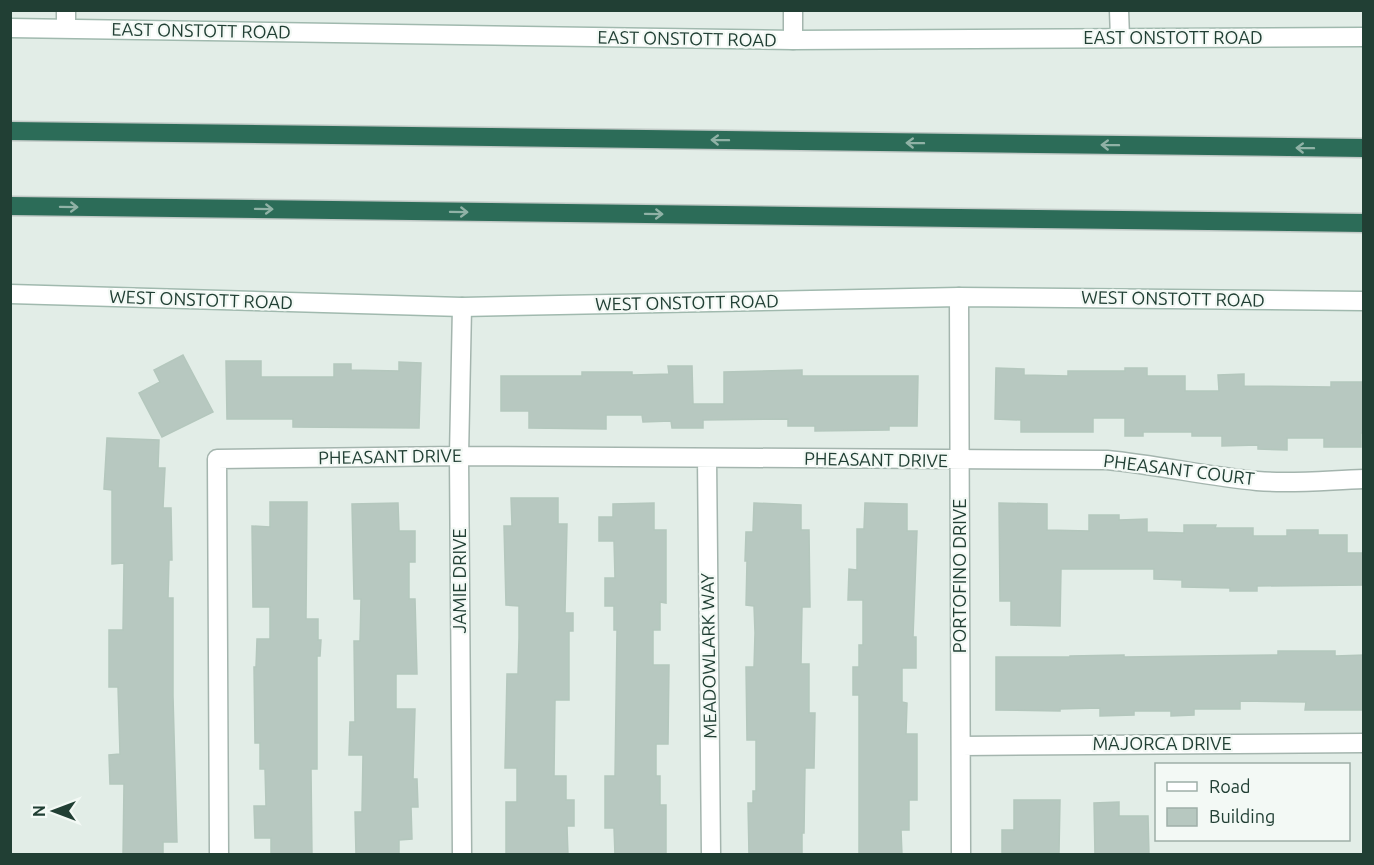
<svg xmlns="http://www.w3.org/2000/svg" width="1374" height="865" viewBox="0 0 1374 865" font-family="Ubuntu,sans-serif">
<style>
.building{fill:#b7c8c0;stroke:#b4c7bd;stroke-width:1.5}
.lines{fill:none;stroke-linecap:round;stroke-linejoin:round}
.street-casing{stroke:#a4b5ae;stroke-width:21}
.secondary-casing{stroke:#a0b9ae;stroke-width:21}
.highway-casing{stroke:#c1c9c6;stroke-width:21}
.street{stroke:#fff;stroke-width:18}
.secondary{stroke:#fff;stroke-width:18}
.highway{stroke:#2c6c58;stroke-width:18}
.oneway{stroke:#90b2a6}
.labels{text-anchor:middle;stroke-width:4.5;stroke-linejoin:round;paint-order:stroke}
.street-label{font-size:18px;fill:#213f34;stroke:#f3f9f5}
</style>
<rect width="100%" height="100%" fill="#e2ede7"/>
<path class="building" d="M183,355l30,57 -51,25 -23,-44 21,-11 -6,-12z
M226,361h35v16h73v-13h17v6l48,1v-9l22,1 -2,65 -126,-1v-8h-66z
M668,366h24l1,38h31v-32l78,-2v6h116l-1,50h-28v4l-74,1v-5h-27v-7l-85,1v8h-31l-1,-7 -28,1 -1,-7h-36v14l-77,-1v-17h-28v-35h81v-4h50v3l37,-1z
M996,368l28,1v6l44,1v-5h57v-3h22v8h38v15h34l-1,-16 26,-1v12l87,1v-5h33v51h-3v14h-37v-9h-37v12l-29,-1v-4l-36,1v-10h-30v-4h-49v4h-18v-18h-32v14h-72v-12l-26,-1z
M107,438l52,2 -1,28h7l-2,40h8l1,52h-3l-1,38h5v98l4,146h-14v13h-40l1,-71h-14l-1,-29 11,-1 -2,-67h-9v-57h14l1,-67 -12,1v-74l-8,-1z
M511,498h47v26h9l-2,89h8v18h-4v69h-14l-1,76h12v24h8v26h-7l1,29h-62v-53h11v-34h-12l2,-94h11l1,-36v-32l-13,-1 -2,-79h8z
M270,502h37l-1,117h12v21h3l-1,16h-3v113h-6l1,86h-41v-17h-16l-1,-32h12l-1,-37h-5v-26h-5l-1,-76h2l1,-28h13v-32h-17l-1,-81 18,1z
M398,503l1,28h16v31h-6v37h6l2,75h-21v35h19l-2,70h4l1,28h-7l1,32 -13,1v15h-43l-1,-43h7l1,-57h-14l1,-33h5l-1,-81h6l1,-42h-7l-2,-95z
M654,503v27h12v73l-6,-1v28h-7v35h16l-1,79h-12v32h4v29h6v50h-51l-1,-27h-9v-52h10l2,-146h-3v-24h-9v-28h10l-1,-37h-15v-24h14v-13z
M754,503l47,2v25h8l1,77h-8l-1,57h8v49h6l-1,55h-9l-1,65h-2v22h-53l-1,-52h5v-12h3v-51h-9l-1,-73h8l1,-34 -1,-27 -8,-1 1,-44h-2l1,-29h7z
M865,503l42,1v27h10l-4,106h3v31h-14v34l5,1 -1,31h11v66h-8v30h-8l1,25h-43v-160h-6v-28h6v-22h4v-45h-15l1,-31 8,1v-41h7z
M999,503l48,1v26l42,1v-16h30v5l28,-1v13l37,1v-8h32l-1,3h38v8h34v-6h31v5h29v18h17v32l-107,1v5h-27v-3l-48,-1v-7l-28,-1v-10h-93l-1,57 -49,-1v-24h-11z
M1278,651h57v5l29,-1v55h-59l1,-8 -66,-1v8h-46v6l-23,1v-5h-37v4l-34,1v-8l-40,1v2l-64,-1v-53h74v-1l54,-1v2l154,-2z
M1014,800h46l-1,53h-57v-23h12z
M1119,802v14h29l1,39h-54l-1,-52z"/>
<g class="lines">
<defs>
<path id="street" d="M66,10v18
M1119,10l1,28
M793,40v-30
M959,297l2,557
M462,307l-3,149 3,398
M707,458l4,396
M961,746l403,-3
M219,854l-2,-395 242,-3 648,4c50,5 100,16 150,21 35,3 72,-1 107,-2"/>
<path id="secondary" d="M10,28l783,12 571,-3
M10,294l452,13 497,-10 405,4"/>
<path id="highway" d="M10,131l1354,17
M10,206l1354,17"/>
</defs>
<use href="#street" class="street-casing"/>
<use href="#secondary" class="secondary-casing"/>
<use href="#highway" class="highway-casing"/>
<use href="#street" class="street"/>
<use href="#secondary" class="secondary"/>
<use href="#highway" class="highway"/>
</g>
<defs><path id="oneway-shaft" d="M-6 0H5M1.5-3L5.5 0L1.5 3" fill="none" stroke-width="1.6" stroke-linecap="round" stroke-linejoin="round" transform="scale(1.5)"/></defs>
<g class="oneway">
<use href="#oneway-shaft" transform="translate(720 140) rotate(-179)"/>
<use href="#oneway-shaft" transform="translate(915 143) rotate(-179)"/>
<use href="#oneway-shaft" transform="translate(1110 145) rotate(-179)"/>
<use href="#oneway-shaft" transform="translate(1305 148) rotate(-179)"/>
<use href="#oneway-shaft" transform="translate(69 207) rotate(1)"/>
<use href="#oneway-shaft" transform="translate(264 209) rotate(1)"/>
<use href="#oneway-shaft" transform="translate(459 212) rotate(1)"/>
<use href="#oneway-shaft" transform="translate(654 214) rotate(1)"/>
</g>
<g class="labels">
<g class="street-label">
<text transform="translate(201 31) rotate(1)" y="6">EAST ONSTOTT ROAD</text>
<text x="1173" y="44">EAST ONSTOTT ROAD</text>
<text transform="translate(687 39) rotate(1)" y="6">EAST ONSTOTT ROAD</text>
<text transform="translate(1173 299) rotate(1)" y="6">WEST ONSTOTT ROAD</text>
<text transform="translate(201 300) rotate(2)" y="6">WEST ONSTOTT ROAD</text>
<text transform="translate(687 303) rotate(-1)" y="6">WEST ONSTOTT ROAD</text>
<text transform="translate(390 457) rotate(-1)" y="6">PHEASANT DRIVE</text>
<text transform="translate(876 460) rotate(1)" y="6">PHEASANT DRIVE</text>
<text transform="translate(1179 470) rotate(7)" y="6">PHEASANT COURT</text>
<text transform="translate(960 576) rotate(-90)" y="6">PORTOFINO DRIVE</text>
<text transform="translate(460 581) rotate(-90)" y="6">JAMIE DRIVE</text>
<text transform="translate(709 656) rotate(-91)" y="6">MEADOWLARK WAY</text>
<text x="1162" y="750">MAJORCA DRIVE</text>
</g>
</g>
<rect width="1374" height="865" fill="none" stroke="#213f34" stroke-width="24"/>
<rect x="1155" y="763" width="195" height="78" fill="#f3f9f5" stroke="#9fafa8" stroke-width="1.5"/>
<rect x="1167" y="782" width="30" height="9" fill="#ffffff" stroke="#9fafa8" stroke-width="1.5"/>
<text x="1209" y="793" font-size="18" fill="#213f34">Road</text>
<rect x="1167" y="808" width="30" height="18" fill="#b7c8c0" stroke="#9fafa8" stroke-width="1.5"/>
<text x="1209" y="823" font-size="18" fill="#213f34">Building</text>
<g transform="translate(54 811) rotate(270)" stroke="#f3f9f5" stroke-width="4.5" paint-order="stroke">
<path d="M0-4.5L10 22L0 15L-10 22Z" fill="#213f34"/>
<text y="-9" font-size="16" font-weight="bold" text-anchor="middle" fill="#213f34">N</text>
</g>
</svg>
